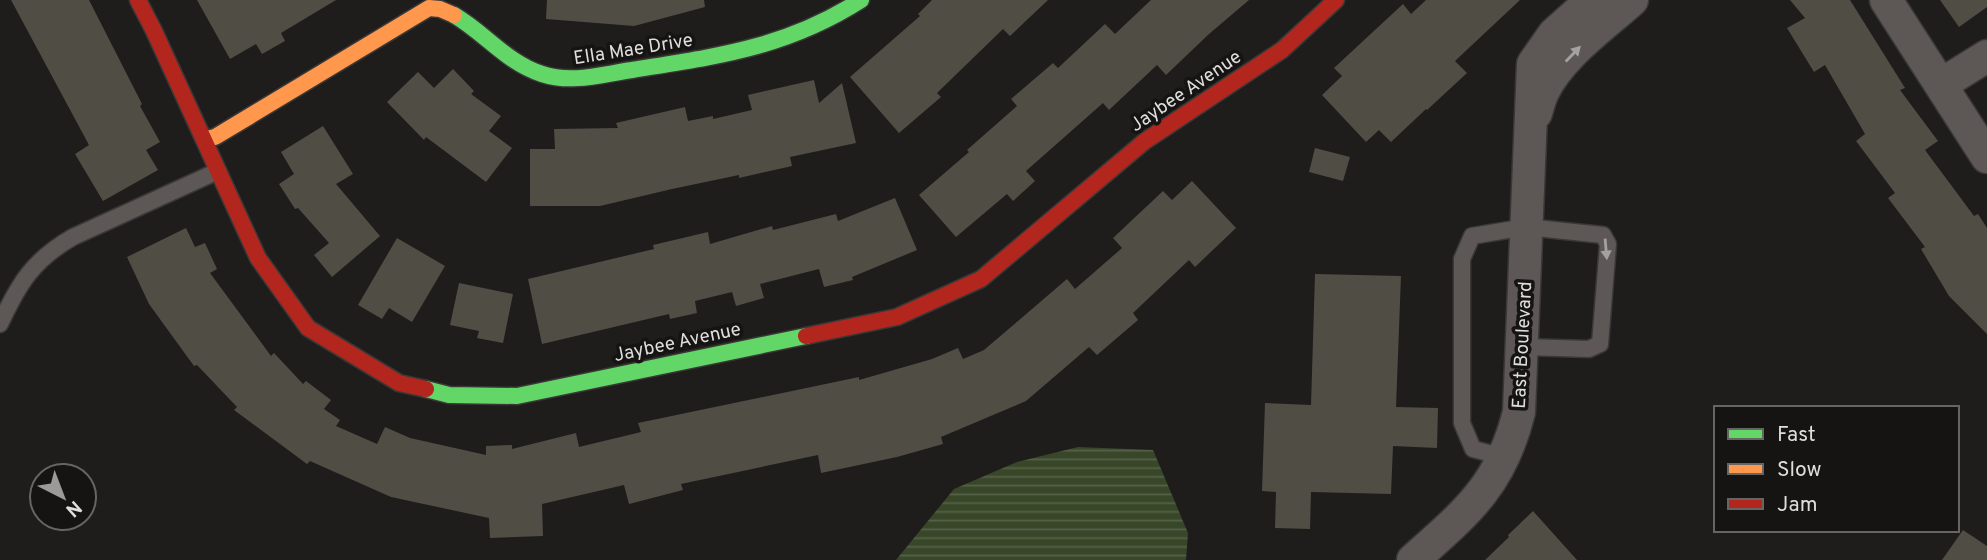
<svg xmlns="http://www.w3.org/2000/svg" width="1987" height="560" viewBox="0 0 1987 560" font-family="Overpass,sans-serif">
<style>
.water{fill:url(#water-rules)}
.building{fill:#504d45}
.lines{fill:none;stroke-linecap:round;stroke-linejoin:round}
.lane-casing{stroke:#393837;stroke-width:19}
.street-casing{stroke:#393837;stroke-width:35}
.fast-casing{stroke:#393837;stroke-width:19}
.slow-casing{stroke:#393837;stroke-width:19}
.jam-casing{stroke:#393837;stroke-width:19}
.lane{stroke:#5d5856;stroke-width:16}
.street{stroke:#5d5856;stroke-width:32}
.fast{stroke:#63d668;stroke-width:16}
.slow{stroke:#ff974d;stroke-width:16}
.jam{stroke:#b3261e;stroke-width:16}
.oneway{fill:#a4a2a0}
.labels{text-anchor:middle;stroke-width:7;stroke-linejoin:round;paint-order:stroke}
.street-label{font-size:19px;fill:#dfdedd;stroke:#161412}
</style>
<defs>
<pattern id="water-rules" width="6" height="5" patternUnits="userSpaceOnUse" patternTransform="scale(1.75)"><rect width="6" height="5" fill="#394729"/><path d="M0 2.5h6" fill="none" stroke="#556148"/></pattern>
</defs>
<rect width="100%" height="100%" fill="#1e1d1c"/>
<path class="water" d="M1078,447l75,3 35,83 -2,27h-290l58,-71 63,-27z"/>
<path class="building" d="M11,0h78l53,104 -2,2 20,36 -14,8 12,20 -55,31 -28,-47 14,-9z
M197,0h139l-55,33 4,8 -23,13 -6,-10 -26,15z
M547,0h157l1,7 -71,19 -88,-7z
M932,0h116l-38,36 -7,-7 -66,64 4,4 -42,36 -49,-56 70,-61 -2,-2z
M1151,0h98l-40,34 -43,41 -9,-10 -48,45 -6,-7 -77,68 9,10 -22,20 -6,-7 -51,43 -37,-42 50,-43 -2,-2 50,-44 -6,-7 42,-36 5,5 47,-44 10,10z
M1426,0h94l-65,61 12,12 -40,37 -1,-1 -35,33 -12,-12 -13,12 -44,-47 20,-19 -8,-8 69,-64 8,10z
M1790,0h60l55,88 -5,2 38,51 -13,9 49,66 4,-2 9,14v106l-38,-38 -28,-47 4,-2 -37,-49 7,-5 -39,-52 9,-7 -40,-69 -11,7 -27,-44 18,-10z
M1940,0h47v7l-28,20z
M453,69l21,22 -3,3 30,22 -12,15 23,17 -26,34 -60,-45 -2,3 -37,-38 31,-30 16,16z
M814,80l5,23 23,-20 14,60 -66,14 2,9 -53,12v-3l-67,14 -72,17h-70v-57h25l-1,-20 64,-1 -2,-5 69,-16 3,14 25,-5v3l39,-9 -4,-15z
M323,126l30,48 -17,10 44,52 -48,41 -18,-22 15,-12 -31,-35 -3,1 -16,-25 15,-10 -13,-22z
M1315,148l35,9 -7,24 -34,-9z
M1192,181l44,47 -41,39 -6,-7 -56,53 5,7 -41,35 -8,-8 -63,54 -85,36 2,7 -46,13 -76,16 -3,-18 -137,29 2,6 -54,14 -5,-19 -82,19 1,32 -53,2 -1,-20 -98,-21 -81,-36 -3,3 -73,-54 3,-3 -40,-42 -3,1 -45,-62 -22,-47 59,-29 9,19 10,-4 12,26 -7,4 61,83 3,-3 29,31 3,-3 25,19 -7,9 16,11 -4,6 41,18 8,-17 25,11 76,17v-9l26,-1v4l64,-16 3,14 62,-15 -3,-9 221,-46v3l73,-21 26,-11 5,11 21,-9 83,-71 8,10 47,-41 -9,-10 50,-47 9,9z
M895,198l22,52 -65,27 1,3 -29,7 -5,-18 -59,15 4,14 -28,8 -4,-14 -37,9 2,12 -27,6 -1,-5 -127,30 -14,-65 126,-30 -1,-4 55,-13 2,12 62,-18 1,4 63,-16 2,7z
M397,238l48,28 -33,56 -23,-14 -7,11 -24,-14z
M1315,274l86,2 -5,131 42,1 -1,40 -44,-2 -2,48 -80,-2 -1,37 -35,-1 1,-36 -14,-1 3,-88 46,2z
M459,283l54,11 -10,49 -26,-5 2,-7 -29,-6z
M1533,511l44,49h-92l24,-23 -1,-2z
M1963,530l24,16v14h-45z"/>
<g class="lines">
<defs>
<path id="lane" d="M0,324c19,-41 33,-64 73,-87l145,-66
M1504,457l-31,-8 -11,-26v-164l10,-23 54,-9 77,8 5,9 -8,100 -11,5 -68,-2"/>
<path id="street" d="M1886,0l101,157
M1942,84l45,-28
M1536,113c2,-7 4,-15 7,-21 17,-36 60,-66 89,-92
M1413,560c54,-48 88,-75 106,-148l14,-348 21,-30 38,-34"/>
<path id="fast" d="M454,15c31,18 53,48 88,59 30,10 61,0 90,-4 86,-14 154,-22 229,-70
M426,389l23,6 68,1 289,-60"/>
<path id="slow" d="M205,139l10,-2 214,-129 11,1 14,6"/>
<path id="jam" d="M138,0l16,31 104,227 50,70 91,55 27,6
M806,336l91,-19 84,-38 164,-138 137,-91 54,-50"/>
</defs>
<use href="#lane" class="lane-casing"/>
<use href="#street" class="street-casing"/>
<use href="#fast" class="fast-casing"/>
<use href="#slow" class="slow-casing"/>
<use href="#jam" class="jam-casing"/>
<use href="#lane" class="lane"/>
<use href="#street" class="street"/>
<use href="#fast" class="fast"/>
<use href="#slow" class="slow"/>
<use href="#jam" class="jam"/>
</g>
<defs><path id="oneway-solid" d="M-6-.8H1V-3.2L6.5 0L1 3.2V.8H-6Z" transform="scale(1.75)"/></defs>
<g class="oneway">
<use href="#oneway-solid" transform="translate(1573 54) rotate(-46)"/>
<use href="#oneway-solid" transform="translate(1606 249) rotate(85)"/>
</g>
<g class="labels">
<g class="street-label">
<text transform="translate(633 48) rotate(-9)" y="7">Ella Mae Drive</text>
<text transform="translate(1185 90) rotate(-34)" y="7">Jaybee Avenue</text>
<text transform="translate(677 341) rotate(-12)" y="7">Jaybee Avenue</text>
<text transform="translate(1521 345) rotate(-87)" y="7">East Boulevard</text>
</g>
</g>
<rect x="1714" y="406" width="245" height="126" fill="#161412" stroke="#666563" stroke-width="2"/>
<rect x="1728" y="429" width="35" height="10" fill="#63d668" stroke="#666563" stroke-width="2"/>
<text x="1777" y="441" font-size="21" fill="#dfdedd">Fast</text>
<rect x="1728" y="464" width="35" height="10" fill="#ff974d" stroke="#666563" stroke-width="2"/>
<text x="1777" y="476" font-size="21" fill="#dfdedd">Slow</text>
<rect x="1728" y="499" width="35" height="10" fill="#b3261e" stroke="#666563" stroke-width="2"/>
<text x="1777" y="511" font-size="21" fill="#dfdedd">Jam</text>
<g transform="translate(63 497) rotate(138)"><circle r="33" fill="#161412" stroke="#666563" stroke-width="2"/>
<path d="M0-5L12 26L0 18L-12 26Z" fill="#9b9a99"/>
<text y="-10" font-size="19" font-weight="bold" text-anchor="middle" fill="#dfdedd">N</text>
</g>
</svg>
